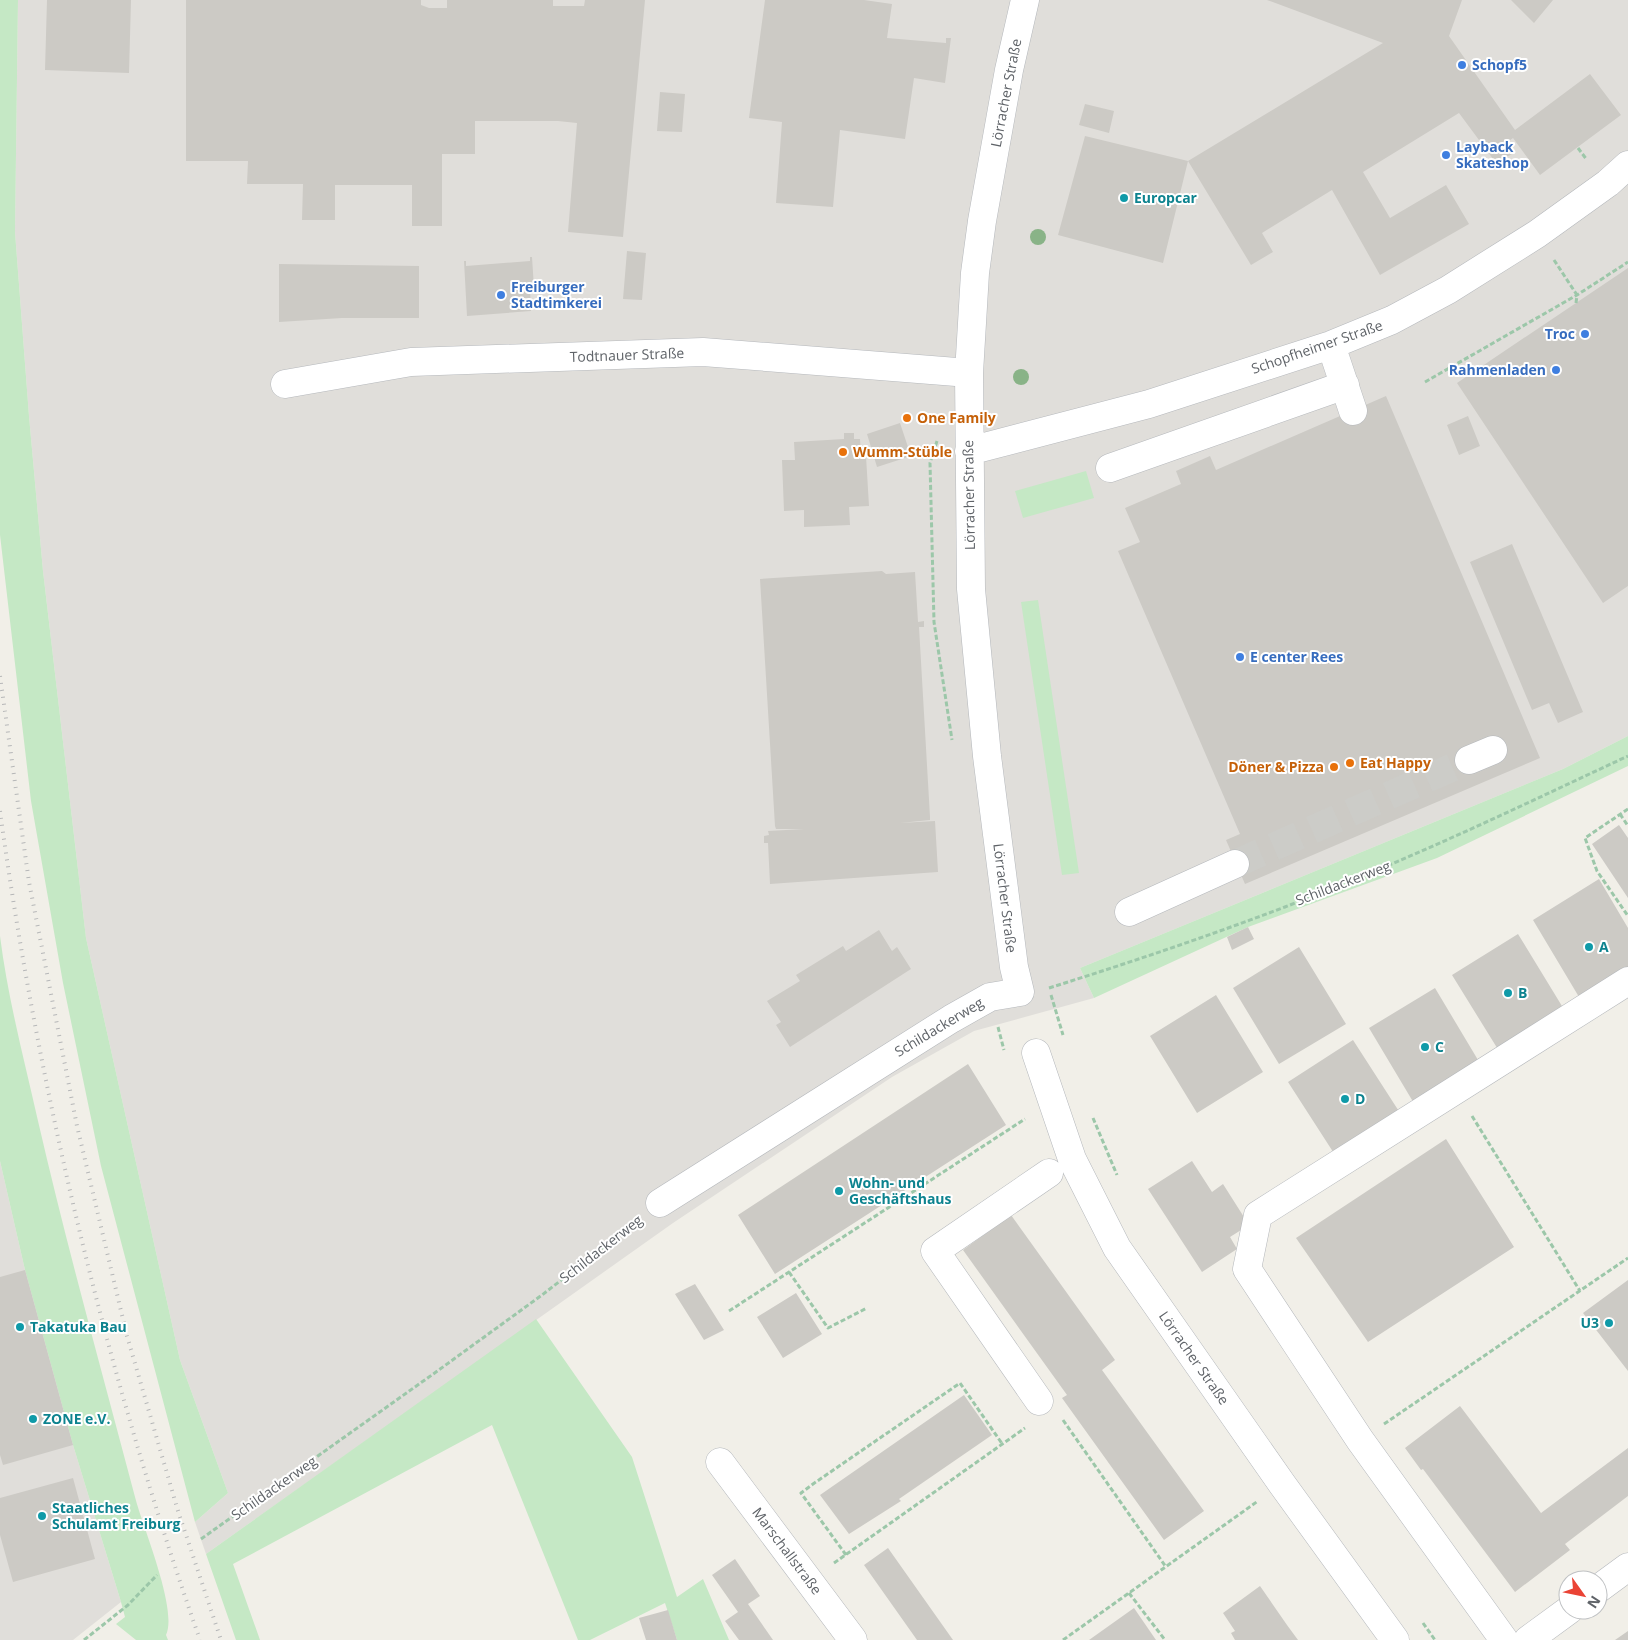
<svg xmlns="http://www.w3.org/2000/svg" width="1628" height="1640" viewBox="0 0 1628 1640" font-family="'Open Sans',sans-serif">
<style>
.industrial{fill:#e0deda}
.green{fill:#c5e8c5}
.building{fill:#cccac5}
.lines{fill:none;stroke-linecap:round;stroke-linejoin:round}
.minor-tunnel{stroke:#ccccc8;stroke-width:28;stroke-dasharray:28 14;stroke-linecap:butt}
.minor-casing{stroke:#b5b8bc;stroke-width:29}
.path{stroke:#9cc7a9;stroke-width:3;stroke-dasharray:5 2.5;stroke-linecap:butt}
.minor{stroke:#fff;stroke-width:28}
.rail{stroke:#b6b7b8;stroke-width:4;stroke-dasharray:1 6;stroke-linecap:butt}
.tree{fill:#89b387}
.shop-dot{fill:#3f7fe0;stroke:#fff;stroke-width:2}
.culture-dot{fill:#0f9aa8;stroke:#fff;stroke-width:2}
.food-dot{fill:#e8710a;stroke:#fff;stroke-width:2}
.labels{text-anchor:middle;stroke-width:4;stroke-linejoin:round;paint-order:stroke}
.shop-label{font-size:14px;font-weight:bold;fill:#366cbe;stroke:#fff;text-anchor:start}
.street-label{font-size:14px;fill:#5f6368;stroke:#fff}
.culture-label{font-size:14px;font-weight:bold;fill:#0d838f;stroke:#fff;text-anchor:start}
.food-label{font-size:14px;font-weight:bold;fill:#c56008;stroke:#fff;text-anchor:start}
</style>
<rect width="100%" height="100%" fill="#f1efe8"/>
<path class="industrial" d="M18,0h1610v736l-65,33 -483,199 14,30 -120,33 -82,46 -219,146 -467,331 -11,-32 33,-29 -48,-133 -94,-422 -43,-367 -14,-155 -14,-184z
M0,1161l25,109 48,175 48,157 -48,38h-73z"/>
<path class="green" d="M0,0h18l-3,232 14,184 14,155 43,367 94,422 48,133 -33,29 -94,-356 -38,-183 -32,-182 -31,-266z
M1086,471l8,27 -71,20 -8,-27z
M1038,600l41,273 -17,2 -41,-273z
M1628,736v30l-191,92 -189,69 -154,71 -14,-30 483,-199z
M0,936c8,63 24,123 38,185 29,126 64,251 97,376 8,31 43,113 31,138l2,5h-32l-20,-16 9,-7 -4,-15 -48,-157 -48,-175 -25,-109z
M536,1319l96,138 45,140 26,-18 26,61h-52l-12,-37 -75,37h-12l-86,-215 -259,139 27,76h-24l-30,-86z"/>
<path class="building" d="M47,0h84l-2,73 -84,-3z
M186,0h235v5l8,3h18v-8h106v6h31l1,-6h60l-22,237 -55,-5 9,-109 -19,-2h-83v33h-33v72h-30v-41h-77v35h-33l1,-36h-56l1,-23h-62z
M765,0h99l28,4 -5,34 59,5v-5h5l-6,45 -31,-5 -9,61 -65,-9 -7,77 -57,-4 6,-81 -33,-4z
M1267,0h195l-13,36 66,94 75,-56 31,41 -81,60 -27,-37 -8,6 7,10 -16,9 -37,-50 -96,59 27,46 56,-33 23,39 -89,51 -48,-85 -70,43 11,19 -22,13 -63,-104 195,-118z
M1511,0h42l-19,23z
M660,92l25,2 -3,38 -25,-1z
M1085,104l29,7 -5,22 -30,-8z
M1085,136l103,25 -25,102 -105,-28z
M627,251l19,2 -4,47 -19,-1z
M530,257h2l2,31h-4l1,23 -64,5 -3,-55h2v5l64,-5z
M279,264l140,2v52h-77l-63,4z
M1628,268v318l-25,17 -146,-220z
M1386,396l154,362 -295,126 -19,-44 14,-6 -122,-283 22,-9 -15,-34 56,-24 -5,-13 34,-15 6,14z
M1468,416l12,30 -21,9 -12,-30z
M900,423l11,33 -34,11 -10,-33z
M844,433h10v6h6l1,17h5l3,50 -20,1 1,18 -46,2v-17l-20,1 -2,-51h13l-1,-18 50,-3z
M1512,544l71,168 -25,11 -9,-20 -17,7 -62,-148z
M882,571l4,3 29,-2 3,50 6,-1v6h-5l11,190v3l-30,3 35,-2 3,51 -168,12 -2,-41h-4v-7l5,-1 -1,-4 36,-2h-28l-1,-3 -15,-247z
M1619,825l9,13v60l-36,-54z
M1599,879l29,49v39l-49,30 -46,-77z
M1248,927l6,12 -22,11 -5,-13z
M879,930l13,21 5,-4 14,22 -121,78 -14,-22 5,-3 -14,-21 33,-20 -4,-6 47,-29 3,5z
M1518,934l47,77 -66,40 -47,-76z
M1299,947l47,77 -67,40 -46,-76z
M1435,988l46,77 -66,40 -46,-77z
M1216,995l47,77 -66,41 -47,-77z
M1353,1040l49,76 -65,42 -49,-76z
M968,1064l38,61 -231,149 -37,-59z
M1446,1139l68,108 -146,95 -72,-104z
M1192,1161l20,31 11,-8 26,41 -19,12 7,12 -35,23 -54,-83z
M1011,1215l104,145 -13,10 102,141 -40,29 -102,-142 5,-3 -104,-145z
M25,1270l48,175 -70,20 -3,-10v-178z
M1628,1280v91l-45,-58z
M695,1284l29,46 -20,10 -29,-46z
M796,1293l26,41 -39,24 -26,-41z
M964,1395l28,40 -93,64 2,2 -52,33 -29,-39z
M1460,1406l81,107 87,-65v48l-63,48 5,6 -55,42 -92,-123 -2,1 -16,-22z
M73,1478l22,81 -82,23 -13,-47v-37z
M888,1548l65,92h-36l-53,-75z
M735,1559l25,37 -12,8 25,36h-34l-14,-19 13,-9 -26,-37z
M1260,1586l27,39 11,15h-63l-4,-7 4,-2 -12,-18z
M1134,1608l22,32h-67z
M668,1610l9,30h-31l-7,-22z
M1628,1631v9h-13z"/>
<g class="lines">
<path class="minor-tunnel" d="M1235,864l234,-104"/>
<defs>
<path id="minor" d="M1331,345l22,66
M285,384l126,-22 292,-10 266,21
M969,451l180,-47 182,-59 61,-25 56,-30 89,-56 71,-51 20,-18
M1110,468l235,-83
M1469,760l24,-10
M1129,912l106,-48
M1036,1053l36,106 45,89 165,236 113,156
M660,1203l291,-184 39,-22 30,-5 -6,-25 -27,-211 -16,-167 -2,-216 6,-100 7,-52 27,-151 16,-70
M1039,1401l-104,-150 114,-78
M720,1462l133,178
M1598,1589l30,-22
M1504,1640l-144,-200 -113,-171 11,-54 370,-234
M1528,1640l41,-30"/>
</defs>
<use href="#minor" class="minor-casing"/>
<path class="path" d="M1578,148l9,12
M1554,260l23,35 -1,8
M1425,382l152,-87 51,-33
M937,441l-7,22 4,159 18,118
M1628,809l-43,29 12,33 31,45
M1620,814l8,12
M1049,988c108,-34 216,-71 321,-115 87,-36 172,-77 258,-117
M1051,995l12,40
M998,1027l6,23
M1472,1116l108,175
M1093,1118l24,57
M789,1272l39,56 39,-20
M729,1311l296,-192
M1063,1420l103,147
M1384,1424l244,-166
M201,1539l235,-167 106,-77 94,-73
M846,1555l-45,-62 12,-9 147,-101 43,62
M834,1563l191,-135
M1129,1593l36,47
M1423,1623l12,17
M84,1640l44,-35 29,-30
M1063,1640l195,-139"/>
<use href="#minor" class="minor"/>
<path class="rail" d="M0,676l29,206 48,244 50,210 51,175 43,129
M0,811c38,278 107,564 200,829"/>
</g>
<g class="tree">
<circle cx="1038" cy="237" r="8"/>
<circle cx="1021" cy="377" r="8"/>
</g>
<g class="shop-dot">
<circle cx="1462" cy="65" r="5"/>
<circle cx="1446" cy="155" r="5"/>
<circle cx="501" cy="295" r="5"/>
<circle cx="1585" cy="334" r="5"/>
<circle cx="1556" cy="370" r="5"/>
<circle cx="1240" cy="657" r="5"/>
</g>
<g class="culture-dot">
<circle cx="1124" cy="198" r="5"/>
<circle cx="1589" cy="947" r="5"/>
<circle cx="1508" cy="993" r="5"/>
<circle cx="1425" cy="1047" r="5"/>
<circle cx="1345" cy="1099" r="5"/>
<circle cx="839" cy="1191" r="5"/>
<circle cx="1609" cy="1323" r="5"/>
<circle cx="20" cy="1327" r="5"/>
<circle cx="33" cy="1419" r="5"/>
<circle cx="42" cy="1516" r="5"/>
</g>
<g class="food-dot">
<circle cx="907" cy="418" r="5"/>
<circle cx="843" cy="452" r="5"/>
<circle cx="1350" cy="763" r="5"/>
<circle cx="1334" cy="767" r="5"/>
</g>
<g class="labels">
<g class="shop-label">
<text x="1472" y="70">Schopf5</text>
<text x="1456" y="152">Layback<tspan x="1456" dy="16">Skateshop</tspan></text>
<text x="511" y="292">Freiburger<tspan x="511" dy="16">Stadtimkerei</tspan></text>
<text x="1575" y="339" text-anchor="end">Troc</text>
<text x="1546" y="375" text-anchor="end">Rahmenladen</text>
<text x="1250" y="662">E center Rees</text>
</g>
<g class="street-label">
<text transform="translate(1006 93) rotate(-79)" y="5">Lörracher Straße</text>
<text transform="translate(1317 347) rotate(-19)" y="5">Schopfheimer Straße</text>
<text transform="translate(627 355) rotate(-2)" y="5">Todtnauer Straße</text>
<text transform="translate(969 495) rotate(-91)" y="5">Lörracher Straße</text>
<text transform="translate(1343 883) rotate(-21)" y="5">Schildackerweg</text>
<text transform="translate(1005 898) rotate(83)" y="5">Lörracher Straße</text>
<text transform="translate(939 1027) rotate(-31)" y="5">Schildackerweg</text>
<text transform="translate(601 1249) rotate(-38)" y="5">Schildackerweg</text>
<text transform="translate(1194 1358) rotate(55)" y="5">Lörracher Straße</text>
<text transform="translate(274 1488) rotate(-35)" y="5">Schildackerweg</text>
<text transform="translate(787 1551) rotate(53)" y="5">Marschallstraße</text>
</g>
<g class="culture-label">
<text x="1134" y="203">Europcar</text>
<text x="1599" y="952">A</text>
<text x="1518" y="998">B</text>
<text x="1435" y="1052">C</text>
<text x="1355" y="1104">D</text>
<text x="849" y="1188">Wohn- und<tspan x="849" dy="16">Geschäftshaus</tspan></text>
<text x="1599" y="1328" text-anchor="end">U3</text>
<text x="30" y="1332">Takatuka Bau</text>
<text x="43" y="1424">ZONE e.V.</text>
<text x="52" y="1513">Staatliches<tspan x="52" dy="16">Schulamt Freiburg</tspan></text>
</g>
<g class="food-label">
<text x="917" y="423">One Family</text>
<text x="853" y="457">Wumm-Stüble</text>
<text x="1360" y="768">Eat Happy</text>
<text x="1324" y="772" text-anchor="end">Döner &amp; Pizza</text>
</g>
</g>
<g transform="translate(1583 1595) rotate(123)"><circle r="24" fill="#ffffff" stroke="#bfc1c3"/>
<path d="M0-4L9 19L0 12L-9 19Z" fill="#ea4335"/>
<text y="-8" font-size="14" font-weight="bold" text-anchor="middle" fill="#5f6368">N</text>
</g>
</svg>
